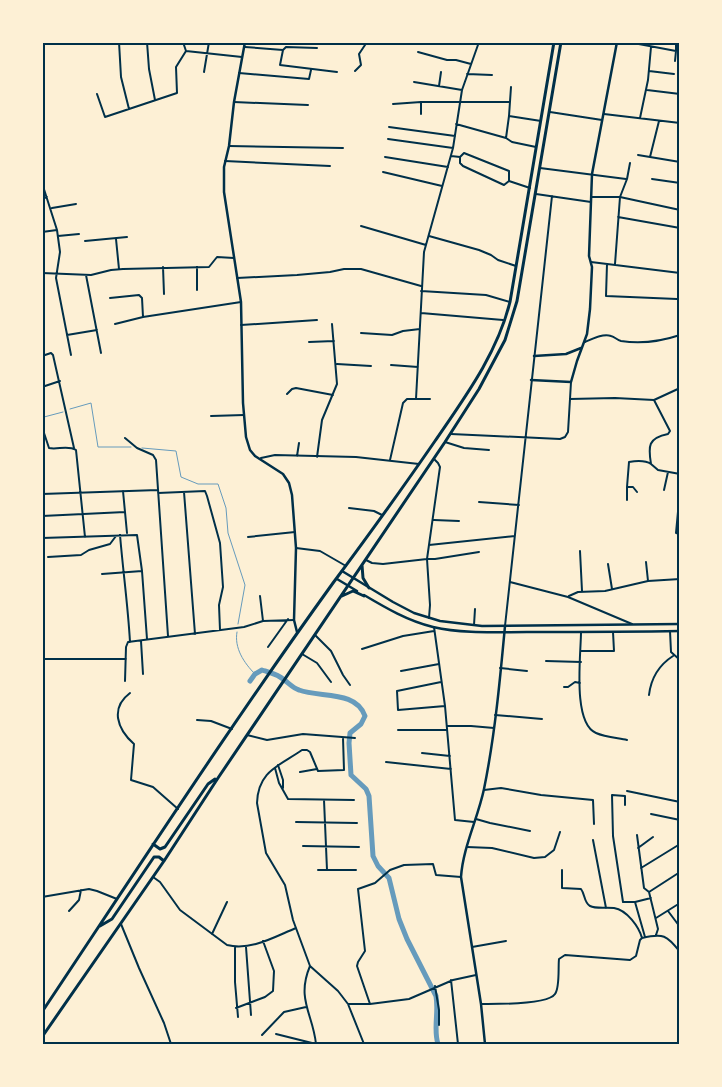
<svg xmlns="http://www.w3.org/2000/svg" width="722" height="1087" viewBox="0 0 722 1087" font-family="Manrope,sans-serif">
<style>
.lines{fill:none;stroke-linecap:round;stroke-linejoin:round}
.stream{stroke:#669bbc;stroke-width:1}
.canal{stroke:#669bbc;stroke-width:5}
.minor{stroke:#003049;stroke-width:2}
.tertiary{stroke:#003049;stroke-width:2.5}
.secondary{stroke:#003049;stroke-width:2.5}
.primary{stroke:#003049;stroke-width:3}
.neatline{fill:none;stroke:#003049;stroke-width:2}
</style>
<rect width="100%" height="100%" fill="#fdf0d5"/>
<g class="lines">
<path class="stream" d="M70,409l21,-6 7,44h33
M44,417l19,-5
M142,448l34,3 5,26 17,7h20l8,24 2,25 17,52 -7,39
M237,632c-3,16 7,31 18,42"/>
<path class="canal" d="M250,681l5,-7 7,-4c6,2 13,4 18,7 7,4 12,11 19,13 21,8 57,0 66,26l-4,8 -11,9 -1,10 2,32 15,14 3,7 4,60 5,10 11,12 10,41 8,20 29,57c3,17 -3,33 2,48"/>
<path class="minor" d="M119,42l2,35 8,32
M147,42l2,27 6,31
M183,42l3,9 56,6
M628,42l48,9v-9
M245,47l38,3 3,-3 31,1
M283,50l-3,15 57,7
M418,52l29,8h9l15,4
M675,61l1,-10
M355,71l6,-6 -2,-11 8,-12
M649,71l25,3
M204,72l5,-30
M239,73l70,6 2,-9
M467,74l25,1
M414,82l48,8
M439,86l2,-14
M647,90l33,4
M97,94l8,23 72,-24 -1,-26 10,-16
M234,102l74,3
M393,104l28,-2
M550,112l52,8
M421,114v-12h89
M604,114l76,9
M509,116l32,5
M640,118l8,-38 3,-33
M456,124l50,14 6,4 24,5
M389,127l66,9
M506,138l3,-22 2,-29
M388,139l65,9
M229,146l114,2
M638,155l42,7
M451,156l9,1v6l3,3 41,19 5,-4
M385,157l63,10
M460,157l4,-4 45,18v10
M650,157l9,-36
M225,161l105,5
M540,168l86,11
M383,172l59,14
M652,179l28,4
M509,181l21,7
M42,183l15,47 3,22 -4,26 15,77
M536,194l55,8
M591,197h29l60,13
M42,198l5,-1
M52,208l24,-4
M618,217l62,11
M361,226l65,19
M42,232l15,-2
M58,236l21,-2
M429,236l50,14 12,5 7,5 18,6
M116,239l3,30
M85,241l42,-4
M591,262l89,11
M607,264l-1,32 71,3
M615,264l5,-67 7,-18 3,-16
M163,267l1,27
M197,267v23
M42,273l49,2 20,-5 12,-1 86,-2 8,-10 17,1
M86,275l15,78
M237,278l60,-3 33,-3 14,-3h17l60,17
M421,291l65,4 24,7
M110,298l29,-3 3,3 1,19
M421,313l82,7
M115,324l28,-7 98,-15
M241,325l76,-5
M361,333l31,2 11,-4 17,-2
M67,335l30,-5
M309,342l25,-1
M585,342c7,-3 18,-9 26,-6 4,1 6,4 10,5 19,3 41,0 59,-6
M42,356l9,-3 2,2 21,93
M337,364l34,2
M391,365l27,2
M571,382l-1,17 45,-1 39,2 26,-12
M42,387l18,-6
M287,394l5,-5 4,-1 37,7
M416,399h14
M654,400l16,31 -2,3c-20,4 -20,12 -17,30l7,6 22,4
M211,416l33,-1
M42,427l7,21c8,2 19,-3 27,2l9,87
M451,434l109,5 5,-2 3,-5 2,-33
M125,438l12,10 16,7 3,5 12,176
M445,442l19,6 25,2
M297,456l2,-13
M317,457l5,-37 15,-36 -5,-60
M261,458l14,-3 81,2 63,7
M390,460l13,-57 4,-4h9l8,-147 29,-104 9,-58 17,-48
M627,487l2,-25c6,-1 16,-2 22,2
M664,490l4,-18
M123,491l4,42
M184,492l11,142
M158,493l47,-2 2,5 13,47 3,44 -4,18 1,25
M42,494l116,-4
M627,500v-13h6l4,5
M679,501l-3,32 4,1
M479,502l40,3
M349,508l25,3 8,4
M42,516l83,-4
M434,520l25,1
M120,535c3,36 8,71 10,107
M248,537l47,-5
M42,538l95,-3 5,36 5,68
M429,545l86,-9
M296,548l24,3 26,15
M580,551l2,40
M48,557l33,-2 8,-5 21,-6 6,-8
M366,560l6,3 11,1 44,-5h8l44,-7
M646,562l2,19
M608,564l4,25
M102,574l40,-3
M510,582l58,15 64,27
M260,596l3,25
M569,596l9,-4 27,-1 43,-10 32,-2
M429,618l1,-13 -3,-46 13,-92 -2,-4 -4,-4
M474,625l1,-16
M505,626l47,-430
M434,627l11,79 10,114 19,2
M670,631l1,21 9,8
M581,632c0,22 -9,91 15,101 9,4 22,5 31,7
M315,635l16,16 12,24 7,10
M141,641l2,33
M268,647l20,-28
M362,649l41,-13 31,-5
M581,651h33l-1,-19
M302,654l15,9 14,19
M42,659h84
M546,661l35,1
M500,668l27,3
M401,671l38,-7
M125,681l1,-34 2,-5 116,-15 19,-6 31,-1
M441,682l-44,9 1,19 47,-4
M564,687h4l7,-5 5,1
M130,693c-20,15 -13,36 4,51l-3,36 22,7 25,22
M649,695c2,-17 10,-30 24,-39
M495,715l47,4
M197,720l14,1 21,8
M447,726h24l23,2
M398,730h49
M247,735l20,5 36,-6 52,4
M343,738l1,32 -26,1 -8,-19 -3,-2h-5c-23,16 -44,21 -45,53l9,50 19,32 8,35 17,46 28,25 10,13 16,40
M422,753l28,3
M386,762l65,7
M278,765l5,15v8
M275,768l4,15 9,16 66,1
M300,772l17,-3
M484,790l17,-2 40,7 52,5 1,24
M627,791l53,11
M324,800l3,70
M625,805v-9l-13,-1 1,41 10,66h12l16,-4
M651,814l29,6
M476,819l14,4 40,8
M296,822l61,1
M637,835l7,53 5,4
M593,840l13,68
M303,846l56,1
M467,847l25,1 42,10 11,-1 9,-7 6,-18
M638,848l15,-11
M641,868l39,-24
M318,870h38
M562,870v18l19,1c4,5 3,14 9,17 6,3 16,1 24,2 13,2 25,19 28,30
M153,877l7,5 20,28 47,35c24,6 47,-8 69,-17
M42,897l47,-8 8,2 20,8
M635,902l10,35
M69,911l10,-11 2,-10
M668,911l12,16
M656,918l24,-15
M121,924l18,44 25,55 7,21
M212,934l15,-32
M656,935l2,-6 -9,-37 31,-20
M642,938c21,-5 25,-3 38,14
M235,947v35l3,35
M246,947l5,68
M472,947l34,-6
M310,966c-14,33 3,48 6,78
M451,980l7,64
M435,986l4,24v15
M348,1004h22l39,-5 44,-19 23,-5
M370,1004l-13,-38 1,-4 7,-11 -7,-62 17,-6 15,-13 14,-5 29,-1 3,11 25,2
M481,1004c14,0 67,1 74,-10 5,-6 3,-27 4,-35l6,-4 65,5 6,-4 4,-16 2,-2
M236,1008l29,-11 8,-6 1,-20 -11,-30
M276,1034l40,10
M262,1035l22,-23 22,-5"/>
<path class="tertiary" d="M245,42l-11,60 -5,44 -5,21v25l17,110 2,101 3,34 4,13 5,6 28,18 6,9 3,12 4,53 -2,72 3,12
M534,356l32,-2 15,-6
M531,380l40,2 6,-21 10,-27 3,-25 2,-42 -3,-11 3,-82 25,-132
M485,1044l-4,-40 -20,-127c2,-30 17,-59 23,-88 11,-54 16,-109 21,-163"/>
<path class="secondary" d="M342,571l51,31 21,11 26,8 42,5 198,-2
M337,579l20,12
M364,595c22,13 44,26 69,32 30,7 63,5 94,5 51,0 102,0 153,-1"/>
<path class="primary" d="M362,565l1,13 6,10
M342,596l11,-5 11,5
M153,844l7,5 5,-2 43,-63 7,-5
M100,926l12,-7 42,-62h5l5,4
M42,1012c96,-144 190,-289 291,-429 35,-47 69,-94 102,-142 30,-44 62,-87 75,-139l44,-260
M42,1037l122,-176 54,-83 227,-336 34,-53 26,-49 12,-39 44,-259"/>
</g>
<rect width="722" height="1087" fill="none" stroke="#fdf0d5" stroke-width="88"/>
<rect x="44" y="44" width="634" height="999" class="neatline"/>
</svg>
